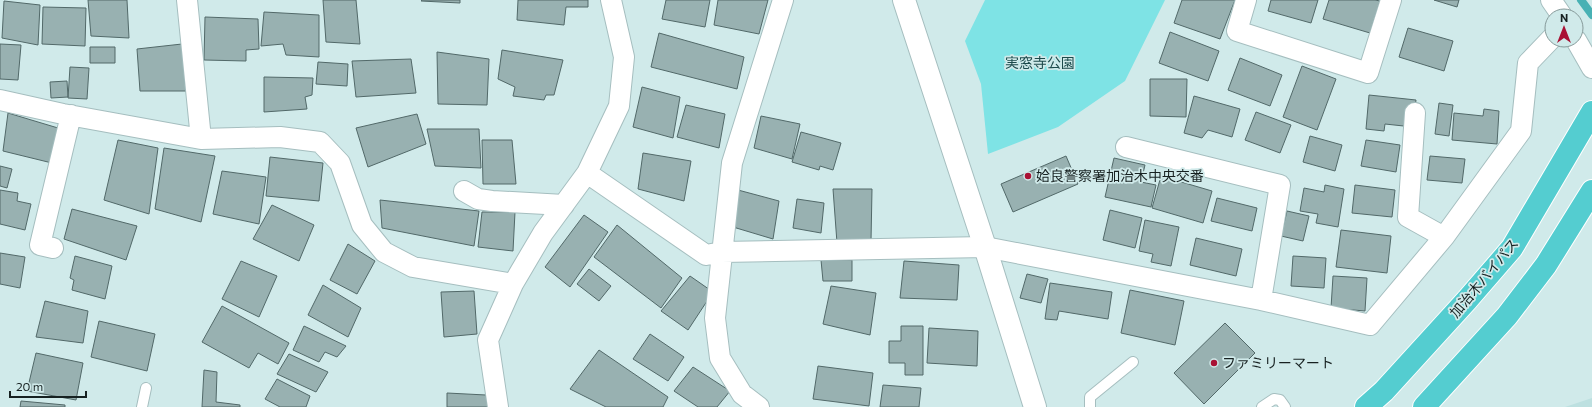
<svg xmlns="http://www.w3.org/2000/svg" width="1592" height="407" viewBox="0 0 1592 407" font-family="Commissioner,'Noto Sans JP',sans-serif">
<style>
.built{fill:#bde0e0}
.green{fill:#7ee3e5}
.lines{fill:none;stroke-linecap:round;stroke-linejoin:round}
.stream{stroke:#48b1b4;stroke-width:8}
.building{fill:#98b1b1;stroke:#526969}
.lane-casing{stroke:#a5bebf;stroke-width:12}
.street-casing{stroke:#a5bebf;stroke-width:22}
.secondary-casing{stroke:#a5bebf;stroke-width:24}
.highway-casing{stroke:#fff;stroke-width:24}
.lane{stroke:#fff;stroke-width:10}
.street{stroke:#fff;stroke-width:20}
.secondary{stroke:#fff;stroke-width:22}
.highway{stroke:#54cdd0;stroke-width:22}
.poi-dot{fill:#a91134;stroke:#d0eaea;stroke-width:1.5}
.labels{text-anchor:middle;stroke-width:3.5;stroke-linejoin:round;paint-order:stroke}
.park-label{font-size:14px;fill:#1c4a4b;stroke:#d0eaea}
.poi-label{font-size:14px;fill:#172121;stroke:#d0eaea;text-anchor:start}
.street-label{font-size:14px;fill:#172121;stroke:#d0eaea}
</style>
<rect width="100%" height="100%" fill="#d0eaea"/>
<path class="built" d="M1592,398v9h-27z"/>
<path class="green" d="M985,0h180l-40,81 -67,46 -70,27 -7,-70 -16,-43z"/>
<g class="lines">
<path class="stream" d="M1581,0l11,15"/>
</g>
<path class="building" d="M88,0h39l2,38 -38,-2z
M323,0h33l4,44 -34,-2z
M422,0h38v3l-39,-2z
M518,0h70v7h-22l-2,18 -47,-5z
M666,0h44l-5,27 -43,-8z
M718,0h50l-9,34 -45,-9z
M1182,0h53l-15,39 -46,-16z
M1271,0h47l-7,23 -43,-12z
M1329,0h46l5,1 -10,32 -47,-14z
M1434,0h25l-2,7z
M4,1l36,4 -2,40 -36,-7z
M43,7l43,1 -1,38 -43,-2z
M264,12l55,3v42l-33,-2 -3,-11 -22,2z
M205,17l53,2 1,30 -13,1v11l-42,-1z
M1408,28l45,13 -9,30 -45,-14z
M1170,32l49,19 -11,30 -49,-18z
M659,33l85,24 -7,32 -86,-22z
M0,44l21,1 -3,35 -18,-1z
M182,44l4,47h-46l-3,-42z
M90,47h25v16h-25z
M502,50l61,10 -9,35h-8l-2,5 -31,-4 2,-9 -17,-8z
M437,52l52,7 -2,46 -49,-1z
M1240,58l42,17 -12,31 -42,-16z
M411,59l5,34 -60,4 -4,-36z
M318,62l30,2 -1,22 -31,-2z
M1302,66l34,13 -19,51 -34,-13z
M70,67l19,1 -2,31 -19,-1z
M264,77l49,1 -1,17 -7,2 2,12 -43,3z
M1150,79h37l-1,38 -36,-1z
M67,81l1,16 -17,1 -1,-16z
M642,87l38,10 -7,41 -40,-11z
M1369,95l47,5 -3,27 -28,-3 -1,7 -18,-2z
M1194,96l46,13 -8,28 -24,-7 -6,8 -18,-5z
M1439,103l14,2 -4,31 -14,-2z
M686,105l39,9 -6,34 -42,-11z
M1484,109l15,2 -2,33 -45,-4 2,-27 29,3z
M1256,112l35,13 -11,28 -35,-13z
M8,113l50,15 -6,35 -49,-12z
M417,114l9,30 -58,23 -12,-39z
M761,116l39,8 -8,35 -38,-11z
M427,129h52l2,39 -46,-2z
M801,132l40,11 -8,27 -13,-4 -1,4 -27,-8z
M1310,136l32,9 -7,26 -32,-9z
M118,140l40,8 -9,66 -45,-14z
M482,140h30l4,44h-33z
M1366,140l34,5 -4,27 -35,-6z
M164,148l51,8 -14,66 -46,-13z
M643,153l48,8 -7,40 -46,-12z
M1066,156l12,28 -65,28 -12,-28z
M1430,156l35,3 -3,24 -35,-3z
M270,157l53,6 -4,38 -53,-5z
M1114,158l31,7 -4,17 15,3 -5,22 -46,-10z
M0,166l12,3 -5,19 -7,-2z
M222,171l44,6 -7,47 -46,-10z
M1161,176l51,15 -9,32 -51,-15z
M1325,185l19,4 -6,38 -22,-4 2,-9 -18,-3 4,-23 20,4z
M1355,185l40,5 -3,27 -40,-4z
M833,189h39l-1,52 -34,2z
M0,190l18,3 -1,8 14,3 -6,26 -25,-6z
M738,190l41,11 -6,38 -40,-12z
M1217,198l40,10 -5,23 -41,-10z
M797,199l27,4 -3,30 -28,-5z
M380,200l99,11 -5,35 -92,-18z
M272,205l42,20 -15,36 -46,-22z
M72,209l65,17 -11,34 -62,-21z
M1110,210l32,8 -7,30 -32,-8z
M1287,211l22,5 -6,25 -22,-5z
M482,212h33l-2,39 -35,-4z
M584,215l24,17 -38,55 -25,-20z
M1145,220l34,7 -8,39 -20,-4 2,-8 -14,-3z
M617,225l65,53 -21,30 -67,-51z
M1341,230l50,6 -4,37 -51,-6z
M1196,238l46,11 -6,27 -46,-11z
M348,244l27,17 -18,33 -27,-14z
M0,253l25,4 -5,31 -20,-4z
M75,256l37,10 -7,33 -33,-9 2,-10 -4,-2z
M1293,256l33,2 -2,30 -33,-2z
M821,260h31v21h-29z
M241,261l36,15 -18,41 -37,-18z
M904,261l55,4 -2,35 -57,-2z
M589,269l22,17 -12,15 -22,-17z
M1027,274l21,5 -7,24 -21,-5z
M690,276l23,16 -25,38 -27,-19z
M1333,276l34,2 -2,33 -34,-3z
M1050,283l62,9 -4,27 -49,-8 -2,9 -12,-1z
M323,285l38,23 -13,29 -40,-22z
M831,286l45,7 -6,42 -47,-11z
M1130,290l54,11 -9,44 -54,-12z
M474,291l3,43 -33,3 -3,-45z
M45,301l43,10 -5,32 -47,-6z
M222,306l67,37 -11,21 -20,-11 -9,15 -47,-26z
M99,321l56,13 -8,37 -56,-14z
M1225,323l30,30 -51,51 -30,-31z
M304,326l42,20 -9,11 -12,-5 -6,10 -26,-12z
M901,326h22v49h-18v-12h-16v-22h12z
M929,328l49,3 -1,35 -50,-3z
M650,334l34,23 -16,24 -35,-22z
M599,350l69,47 -5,10h-57l-36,-18z
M36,353l47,10 -7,37 -49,-9z
M289,354l39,18 -12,20 -39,-18z
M818,366l55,7 -4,33 -56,-7z
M693,367l37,24 -13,16h-19l-24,-16z
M204,370l13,2 -1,30 24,3v2h-38z
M277,379l33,17 -4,11h-26l-15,-8z
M883,385l38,3 -2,19h-39z
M447,393l39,2 2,12h-41z
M21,401l44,4v2h-45z"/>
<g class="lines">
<defs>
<path id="lane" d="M142,407l4,-19
M1090,407v-10l43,-35
M1262,407l12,-8 6,1 5,7"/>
<path id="street" d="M187,0l14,139
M1246,0l-9,31 131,42 23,-73
M1551,0l11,16
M1576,40l16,28
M0,100l63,14 138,25 79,-2 40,5 20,21 22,62 22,27 29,15 100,17
M1415,113l-7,104 36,20
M587,173l119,82 16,-3 263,-5 276,53 19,-115 -154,-38
M464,191l14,8 14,2 72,4
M53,248l-13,-3 31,-130
M1261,300l109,25 74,-88 77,-106 7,-68 24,-25
M498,407l-10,-67 25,-56 30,-51 44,-60 32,-67 5,-49 -13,-57
M759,407l-17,-13 -22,-36 -5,-40 17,-155 51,-163"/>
<path id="secondary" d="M904,0l81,247 50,160"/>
<path id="highway" d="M1366,407l18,-16 83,-91 45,-52 80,-136
M1424,407l83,-91 39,-51 46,-74"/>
</defs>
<use href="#lane" class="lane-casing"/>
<use href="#street" class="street-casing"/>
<use href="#secondary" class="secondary-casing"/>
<use href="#highway" class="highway-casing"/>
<use href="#lane" class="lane"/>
<use href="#street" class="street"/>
<use href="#secondary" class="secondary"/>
<use href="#highway" class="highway"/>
</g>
<g class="poi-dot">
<circle cx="1028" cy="176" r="4"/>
<circle cx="1214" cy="363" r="4"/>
</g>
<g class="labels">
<g class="park-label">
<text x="1040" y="68">実窓寺公園</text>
</g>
<g class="poi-label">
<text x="1036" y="181">姶良警察署加治木中央交番</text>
<text x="1222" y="368">ファミリーマート</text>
</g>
<g class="street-label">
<text transform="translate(1484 278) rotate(-50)" y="5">加治木バイパス</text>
</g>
</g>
<g transform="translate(1564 28)"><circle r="19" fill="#d0eaea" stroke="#869a9a"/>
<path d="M0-3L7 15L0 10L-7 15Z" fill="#a91134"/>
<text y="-6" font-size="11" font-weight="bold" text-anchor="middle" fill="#172121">N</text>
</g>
<path d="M10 391v6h76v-6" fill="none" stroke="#172121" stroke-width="2"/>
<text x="16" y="391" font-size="12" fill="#172121" stroke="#d0eaea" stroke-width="3" paint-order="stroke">20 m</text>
</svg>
